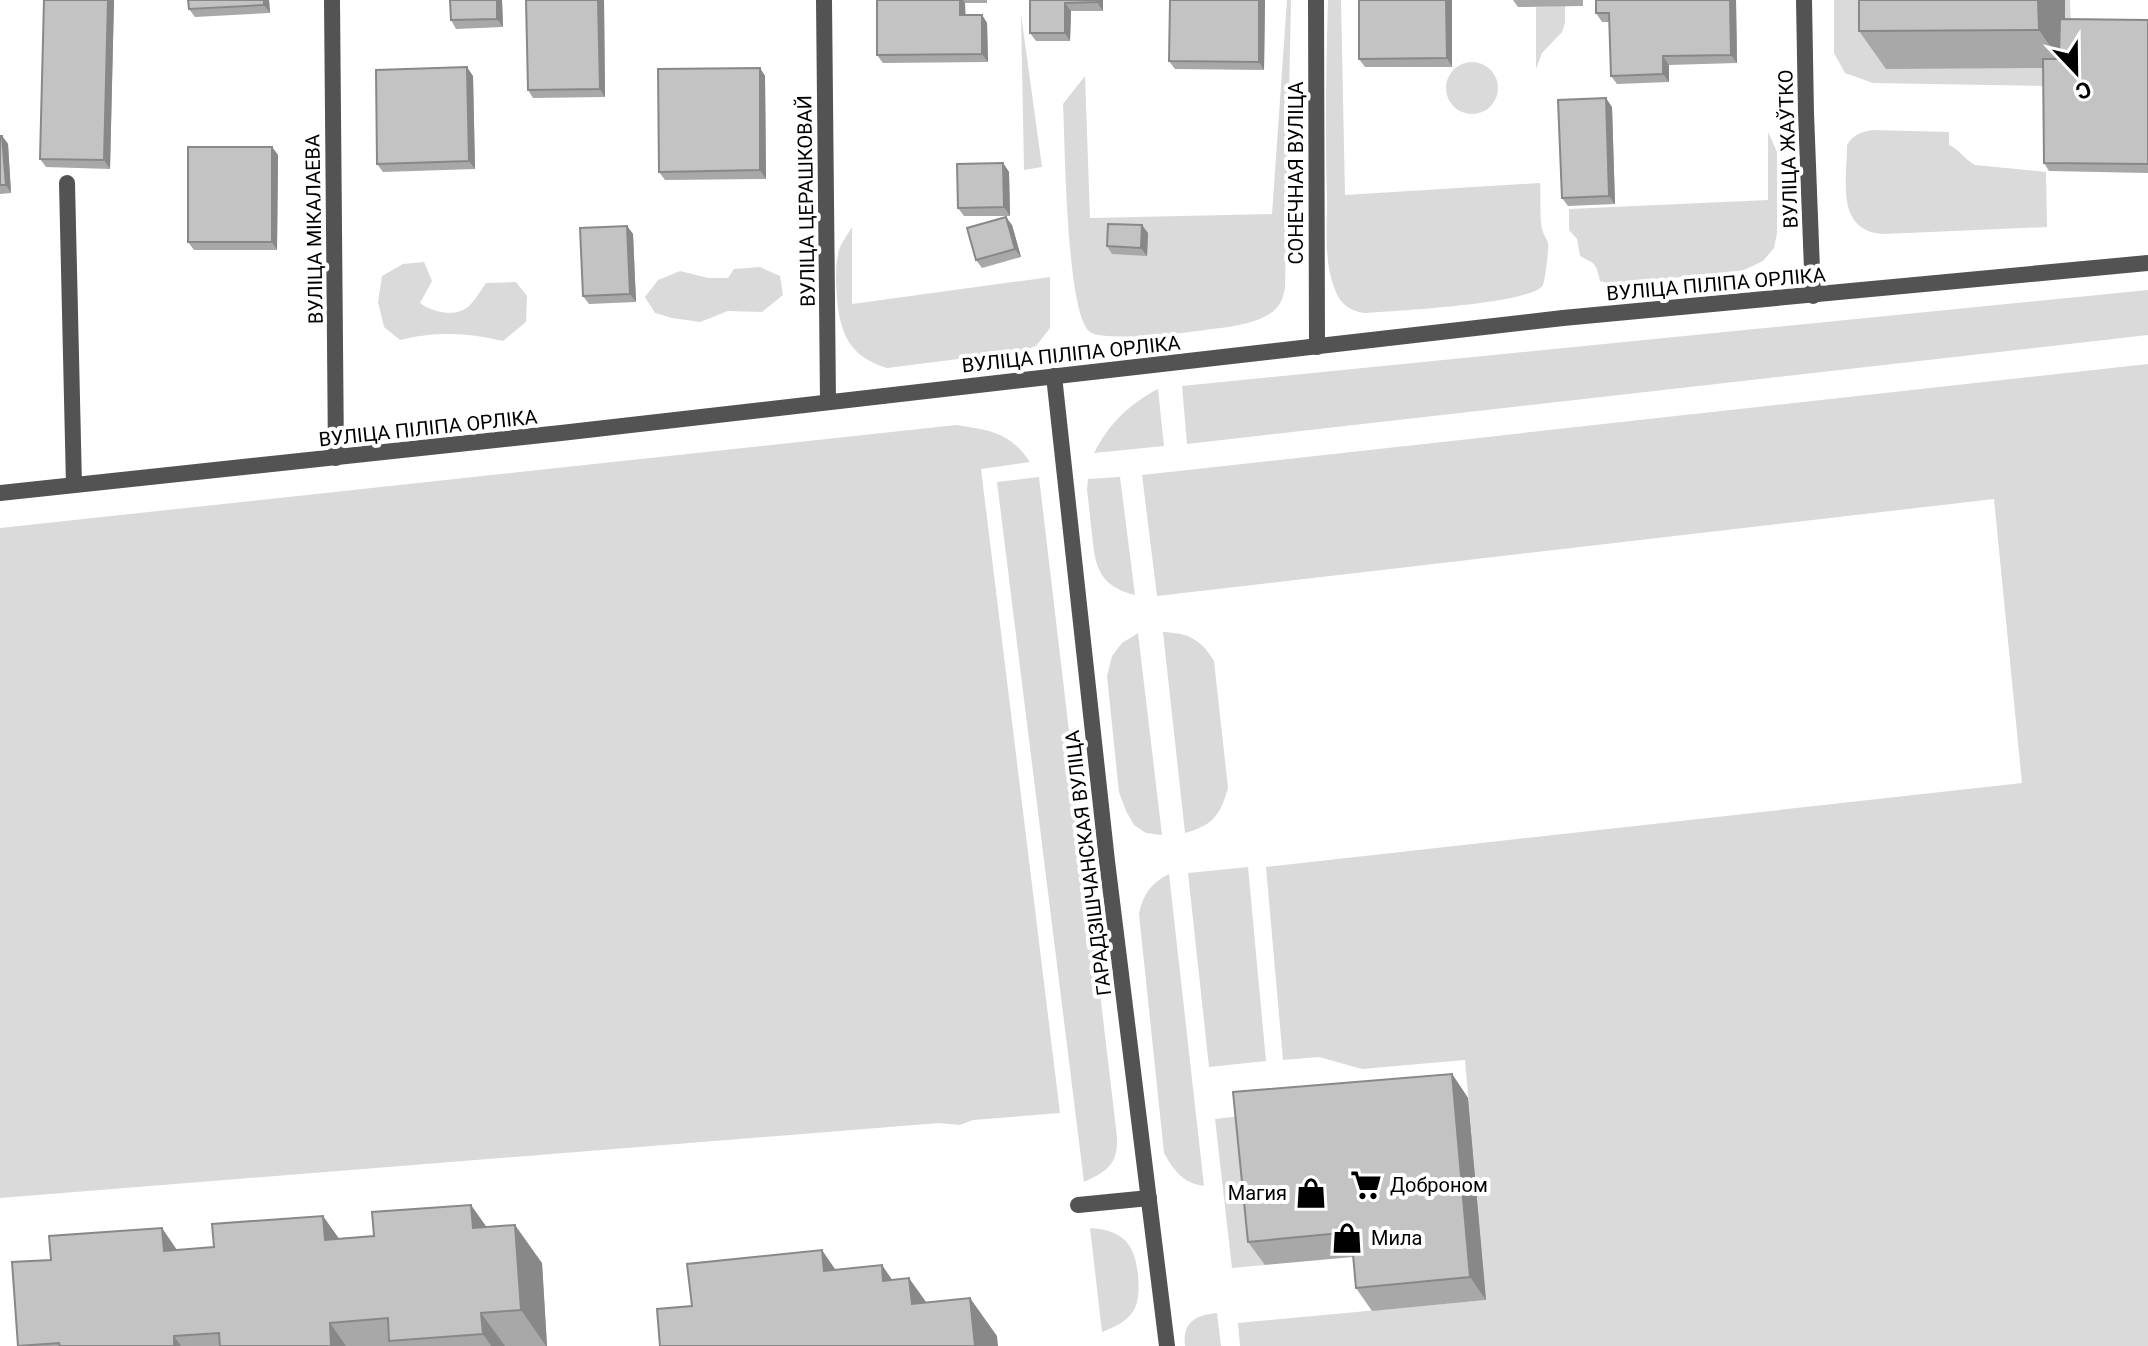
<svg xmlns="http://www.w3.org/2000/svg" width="2148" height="1346" viewBox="0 0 2148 1346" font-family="Roboto,sans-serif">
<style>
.green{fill:#dadada}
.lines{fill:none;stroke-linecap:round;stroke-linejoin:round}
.service{stroke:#535353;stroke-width:16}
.minor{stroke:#535353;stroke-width:16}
.tertiary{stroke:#535353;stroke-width:16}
.wall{fill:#a8a8a8}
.shaded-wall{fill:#888}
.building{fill:#c3c3c3;stroke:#888;stroke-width:2}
.labels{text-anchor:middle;stroke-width:8;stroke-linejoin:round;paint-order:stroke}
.street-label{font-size:20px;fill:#000;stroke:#fff}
.poi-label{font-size:20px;fill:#000;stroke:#fff;text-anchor:start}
</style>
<rect width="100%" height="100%" fill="#fff"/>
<path class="green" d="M1287,0h4l-6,288c-1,5 -3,13 -6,17 -13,19 -53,22 -74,25 -20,3 -100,12 -115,2 -24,-17 -25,-192 -27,-228l22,-28 5,142 182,-4z
M1328,0h13l4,195 195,-12c1,12 -1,40 3,49 1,4 4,7 5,11 1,5 -3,38 -5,42 -10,19 -152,26 -179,28 -16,-3 -25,-10 -30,-26 -10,-26 -7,-58 -7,-85 -2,-67 -1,-134 1,-202z
M1834,0h236l1,28 -22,58 -176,-3 -28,-10 -11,-20z
M1565,6v17l-3,9 -20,21 -6,16v-62z
M1021,14l21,153 -18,3z
M1446 88a26 26 0 1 1 52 0a26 26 0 1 1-52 0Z
M1873,130l76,2v13c10,4 16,15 26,20l71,7 1,55 -163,7c-49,-3 -37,-53 -37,-89 7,-11 14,-13 26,-15z
M1768,132l9,20v81l-3,15 -11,13 -19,9 -22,4 -115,9 -7,-2 -3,-12 -4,-6 -13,-7 -3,-17 -8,-9v-21l199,-9z
M852,227v77l198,-27v51l-14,18 -15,5 -134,17c-37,-11 -47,-34 -50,-70 -1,-14 -2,-30 1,-43 1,-10 9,-19 14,-28z
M424,262l8,19 -12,22c13,10 38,15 50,2 6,-6 11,-15 16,-22l30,-1 11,14 -1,26 -23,19c-36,-8 -66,-10 -103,-1l-16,-13 -6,-25 4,-26 21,-12z
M760,267l20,9 3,19 -21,17 -34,-1 -28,11 -28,-4 -17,-5 -10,-16 13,-17 22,-9 28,7h20l6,-9z
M2148,290v45l-961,109 -5,-58z
M2148,364v982h-908l-2,-23 248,-23 -21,-240 -103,9 -43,-12 -36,3 -17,-193 756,-84 -28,-284 -837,97 -15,-121z
M1158,389l6,57 -70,7c15,-29 35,-49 64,-64z
M956,425c33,5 54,7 74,37l-49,7 79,644 -87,7 -13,5 -21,-2 -939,75v-670z
M1039,477l78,660c1,27 -9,34 -33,45l-87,-700z
M1120,477l15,118c-36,-9 -40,-28 -43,-61 -2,-15 -3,-29 -5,-44l1,-11z
M1163,632c25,1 38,7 51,29l14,127c-8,28 -15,37 -43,45z
M1138,633l24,202 -16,-2 -12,-8 -8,-14 -7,-19 -12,-116 5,-20 10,-13z
M1248,867l18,194 -57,6 -21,-194z
M1169,874l35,312c-21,-3 -30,-15 -40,-33l-25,-239c4,-19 12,-31 30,-40z
M1249,1115l16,150 -33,3 -17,-149z
M1090,1228c32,2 45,15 48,47 3,33 -4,45 -36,57z
M1217,1313l4,33h-36c-3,-24 11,-31 32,-33z"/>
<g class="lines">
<path class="service" d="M67,183l7,302
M1078,1205l71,-7"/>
<path class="minor" d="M332,0l4,458
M824,0l4,401
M1316,0l1,347
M1804,0l2,113 7,183
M1054,376l53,485 60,485"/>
<path class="tertiary" d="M0,493l561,-60 1002,-115 585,-55"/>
</g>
<path class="wall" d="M44,0h70l-4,169 -64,-2 -6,-8z
M188,0h81l1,13 -75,4 -6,-8z
M450,0h52l1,27 -47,2 -5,-9z
M604,0l1,97 -72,1 -5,-8z
M877,0h110v3h-22v12h17l5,8 1,39 -105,1 -6,-8z
M1030,0h73v11h-32l-1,30h-34l-6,-8z
M1265,0l-1,70 -89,-1 -6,-8z
M1359,0h93v67h-87l-6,-8z
M1513,0h70v6l-65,1z
M1596,0h140l1,63 -68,2v17l-52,2 -6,-8 -2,-54h-7l-6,-9z
M2065,19l83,1v153l-99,-2 -5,-8 -1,-95 -157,1 -27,-38z
M760,68l5,8 1,103 -101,1 -6,-8z
M473,76l2,93 -92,3 -6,-8z
M1612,107l3,97 -47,2 -6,-8z
M0,136h2l6,8 3,49 -11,1z
M272,147l6,8 -1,95h-83l-6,-8z
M1003,163l6,9 1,44h-46l-6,-8z
M1012,225l9,32 -39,11 -6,-8z
M627,226l6,8 3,68 -47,2 -6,-8z
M1148,233l-1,23 -35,-2 -5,-8z
M1452,1074l16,24 18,202 -114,11 -16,-23 -3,-31 -88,8 -17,-23z
M487,1227l55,36 5,83h-529l33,-86z"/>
<path class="shaded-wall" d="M108,0h6l-4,169 -6,-9z
M264,0h5l1,13 -6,-8z
M497,0h5l1,27 -6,-8z
M598,0h6l1,97 -5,-8z
M960,0h3l2,3 1,21 -6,-9z
M1097,0h6v11l-6,-9z
M1259,0h6l-1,70 -5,-8z
M1446,0h6v67l-5,-9z
M1730,0h6l1,63 -6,-8z
M2038,0h27v68l-26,-38z
M1065,3l6,8 -1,30 -5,-8z
M982,15l5,8 1,39 -6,-8z
M1663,56l6,9v17l-6,-8z
M467,67l6,9 2,93 -6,-8z
M760,68l5,8 1,103 -6,-9z
M1606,98l6,9 3,97 -6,-8z
M2,136l6,8 3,49 -5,-8z
M272,147l6,8 -1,95 -5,-8z
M1003,163l6,9 1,44 -6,-9z
M1006,217l6,8 9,32 -6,-8z
M1142,225l6,8 -1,23 -6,-8z
M627,226l6,8 3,68 -6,-8z
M1452,1074l16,24 18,202 -16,-23z
M471,1205l27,38 -25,-15z
M323,1216l27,38 -25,-14z
M515,1225l27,38 5,83h-1l-25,-36z
M162,1228l26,38 -24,-15z
M822,1250l26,38 -24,-17z
M882,1265l26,38 -25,-22z
M909,1278l27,38 -24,-12z
M970,1298l27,38 1,10h-23z
M481,1313l24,33h-14l-8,-12z
M330,1323l16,23h-15z
M174,1336l7,10h-7z"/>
<path class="building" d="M44,0h64l-4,160 -64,-1z
M188,0h76v5l-75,4z
M450,0h47v19l-46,1z
M526,0h72l2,89 -72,1z
M877,0h83v15h22v39l-105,1z
M1030,0h67v2l-32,1v30h-35z
M1170,0h89v62l-90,-1z
M1359,0h87l1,58 -88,1z
M1596,0h134l1,55 -68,1v18l-52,2 -2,-63h-13z
M1859,0h179l1,30 -180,1z
M2060,19l88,1v144l-104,-1 -1,-104h16z
M467,67l2,94 -92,3 -1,-94z
M760,68v102l-101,2 -1,-103z
M1606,98l3,98 -47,2 -4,-98z
M0,136h2l4,49h-6z
M188,147h84v95h-84z
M1003,163l1,44 -46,1 -1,-44z
M1006,217l9,32 -39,11 -9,-32z
M1108,224l34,1 -1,23 -34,-2z
M627,226l3,68 -47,2 -3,-68z
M1452,1074l18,203 -114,11 -5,-56 -103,10 -15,-150z
M471,1205l2,23 42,-3 6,85 -40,3 2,21 -94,7 -1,-23 -58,5 1,23h-111l-1,-13 -45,3v10h-114l-1,-3 -41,3 -6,-84 39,-2 -2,-24 113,-8 2,23 50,-4 -2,-23 111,-8 2,24 49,-4 -2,-24z
M822,1250l2,21 58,-6 1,16 26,-3 3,26 58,-6 5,48h-315l-3,-37 35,-3 -5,-42z"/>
<defs>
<symbol id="supermarket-bare" viewBox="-9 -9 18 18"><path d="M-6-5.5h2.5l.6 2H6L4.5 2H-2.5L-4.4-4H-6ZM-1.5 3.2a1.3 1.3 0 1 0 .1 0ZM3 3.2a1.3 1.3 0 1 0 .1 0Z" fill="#000" stroke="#fff" stroke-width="2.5" paint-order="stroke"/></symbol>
<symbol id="shop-bare" viewBox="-9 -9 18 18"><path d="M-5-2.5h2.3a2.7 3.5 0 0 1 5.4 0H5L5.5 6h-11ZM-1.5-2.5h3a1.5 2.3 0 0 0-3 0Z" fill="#000" stroke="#fff" stroke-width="2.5" paint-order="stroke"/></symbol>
</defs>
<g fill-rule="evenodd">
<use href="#supermarket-bare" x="1344" y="1163" width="44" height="44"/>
<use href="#shop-bare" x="1289" y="1171" width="44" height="44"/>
<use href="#shop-bare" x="1325" y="1216" width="44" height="44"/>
</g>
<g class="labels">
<g class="street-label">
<text transform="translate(1788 149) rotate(-92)" y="7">ВУЛІЦА ЖАЎТКО</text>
<text transform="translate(1296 173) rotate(-90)" y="7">СОНЕЧНАЯ ВУЛІЦА</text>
<text transform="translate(806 201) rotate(-91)" y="7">ВУЛІЦА ЦЕРАШКОВАЙ</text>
<text transform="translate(314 229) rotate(-91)" y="7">ВУЛІЦА МІКАЛАЕВА</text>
<text transform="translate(1716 284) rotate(-5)" y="7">ВУЛІЦА ПІЛІПА ОРЛІКА</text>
<text transform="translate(1071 354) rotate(-6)" y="7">ВУЛІЦА ПІЛІПА ОРЛІКА</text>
<text transform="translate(428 428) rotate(-6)" y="7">ВУЛІЦА ПІЛІПА ОРЛІКА</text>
<text transform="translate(1088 863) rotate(-97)" y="7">ГАРАДЗІШЧАНСКАЯ ВУЛІЦА</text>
</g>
<g class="poi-label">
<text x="1390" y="1192">Доброном</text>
<text x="1287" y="1200" text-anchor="end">Магия</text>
<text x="1371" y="1245">Мила</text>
</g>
</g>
<g transform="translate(2076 72) rotate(158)" stroke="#ffffff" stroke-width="6" paint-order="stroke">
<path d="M0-6L14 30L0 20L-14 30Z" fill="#000000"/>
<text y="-12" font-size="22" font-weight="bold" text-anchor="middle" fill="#000000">С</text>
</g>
</svg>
